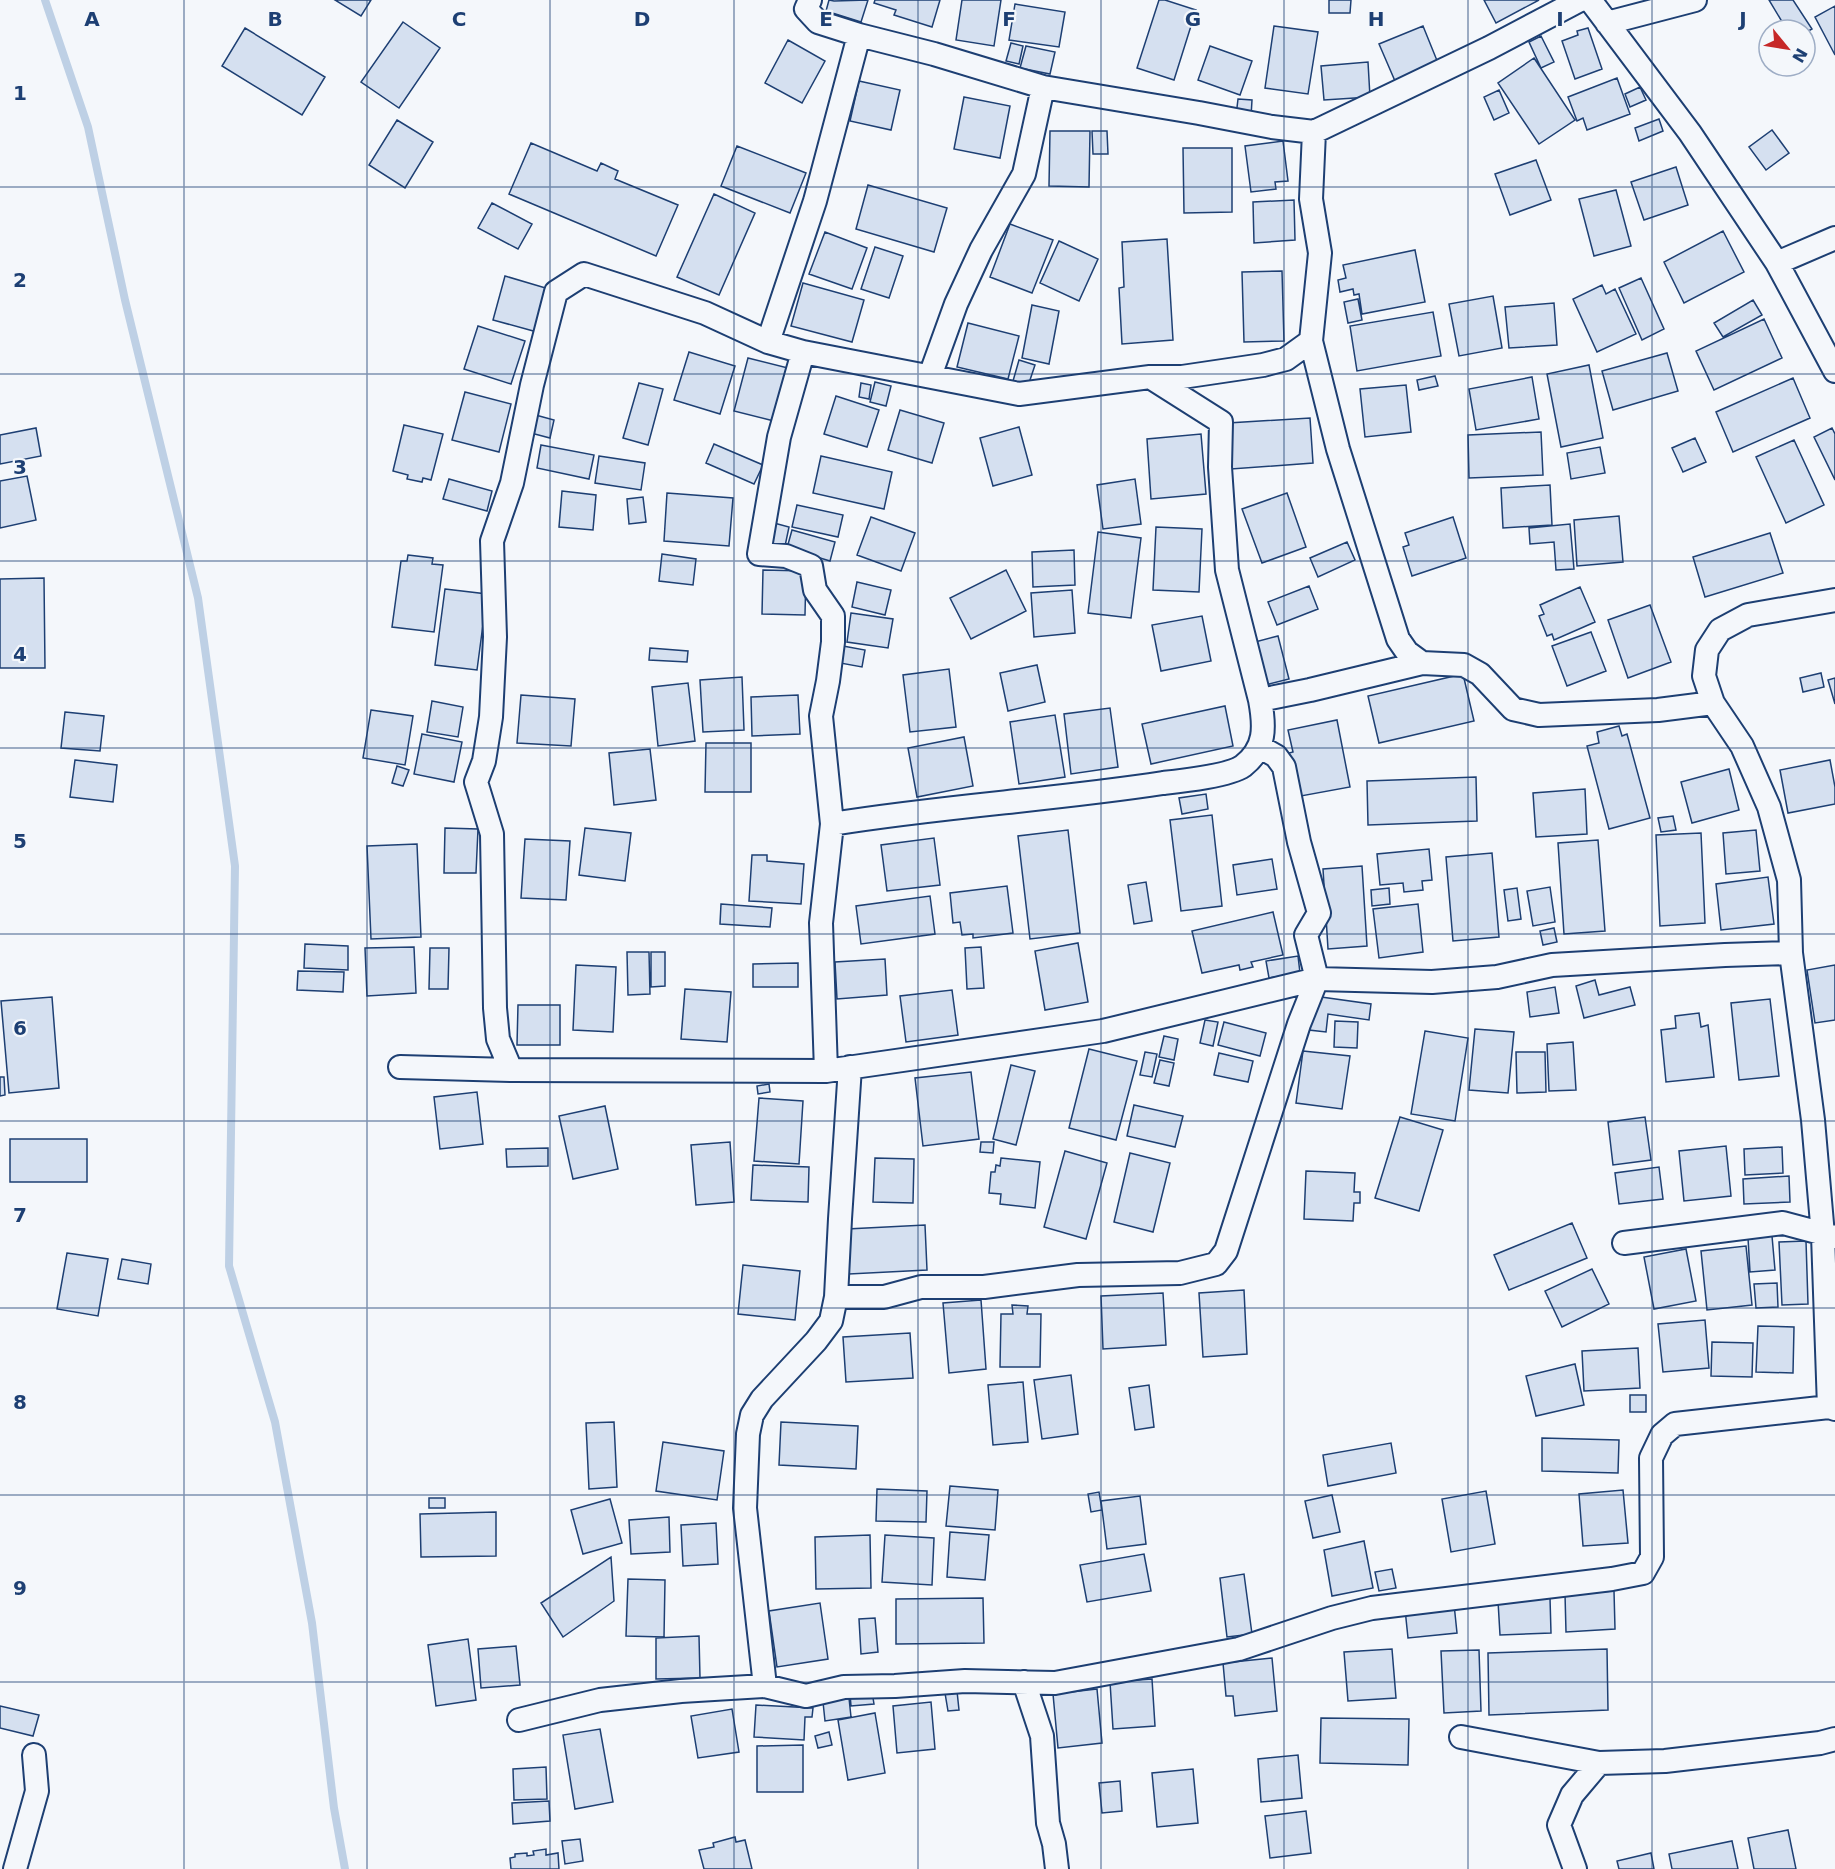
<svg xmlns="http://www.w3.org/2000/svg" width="1835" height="1869" viewBox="0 0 1835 1869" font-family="'DejaVu Sans',sans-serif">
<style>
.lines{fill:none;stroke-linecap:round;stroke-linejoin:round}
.stream{stroke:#bed0e5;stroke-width:8}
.building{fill:#d5e0f0;stroke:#1d3f73;stroke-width:1.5}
.minor-casing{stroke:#1d3f73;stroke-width:26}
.minor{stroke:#f4f7fb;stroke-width:22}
.grid{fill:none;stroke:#1d3f73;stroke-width:1.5;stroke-opacity:0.55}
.grid-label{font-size:20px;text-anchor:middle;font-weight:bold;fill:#1d3f73;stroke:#f4f7fb;stroke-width:4.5;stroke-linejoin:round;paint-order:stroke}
</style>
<rect width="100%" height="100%" fill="#f4f7fb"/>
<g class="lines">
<path class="stream" d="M45,0l43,127 37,173 73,298 37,268 -6,400 46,156 37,201 22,185 11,61"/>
</g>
<path class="building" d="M335,0h36l-10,16z
M829,0l5,1 34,-1 -7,22 -35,-11z
M875,0h65l-8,27 -38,-12 2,-5 -22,-7z
M962,0h39l-7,46 -38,-6z
M1159,0h6l31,10 -22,70 -37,-12z
M1329,0h22l-1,13h-21z
M1484,0h55l-43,23z
M1769,0h24l19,29 -7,4v-3h-18z
M1015,4l50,8 -6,35 -50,-7z
M1835,6v49l-20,-38z
M403,22l37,26 -41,60 -38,-26z
M1274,26l44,6 -10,62 -43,-6z
M1423,26l15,37 -43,18 -16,-37z
M245,28l80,49 -23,38 -80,-49z
M1588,28l14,41 -27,10 -13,-38 16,-6 -1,-4z
M1541,36l13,26 -13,6 -12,-26z
M788,40l37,21 -23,42 -37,-20z
M1011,43l12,3 -4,18 -13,-3z
M1026,46l29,6 -5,22 -30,-6z
M1210,46l42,15 -12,34 -42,-15z
M1534,58l41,62 -36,24 -41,-61z
M1368,62l2,35 -46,3 -3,-34z
M1617,78l13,36 -43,16 -4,-12 -6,3 -9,-24z
M859,81l41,9 -9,40 -41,-9z
M1640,87l6,13 -16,7 -5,-13z
M1499,90l10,23 -15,7 -10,-23z
M964,97l46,9 -10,52 -46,-9z
M1238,99l14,1 -1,17 -15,-1z
M1659,119l4,12 -24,10 -4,-13z
M397,120l36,22 -28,46 -36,-23z
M1772,130l17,23 -23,17 -17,-23z
M1050,131h40l-1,56 -40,-1z
M1092,131h15l1,23h-15z
M1283,141l5,40 -13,1 1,7 -25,3 -6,-46z
M531,143l66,28 4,-8 17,8 -3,8 63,26 -22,51 -147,-62z
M737,146l69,27 -16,40 -69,-27z
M1183,148h49v64l-48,1z
M1536,160l15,40 -41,15 -15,-41z
M1676,167l12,38 -44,15 -13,-38z
M868,185l79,23 -13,44 -78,-23z
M1616,190l15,56 -37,10 -15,-57z
M714,194l41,19 -36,82 -42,-18z
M1294,200l1,40 -41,3 -1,-41z
M492,203l40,21 -14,25 -40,-21z
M1010,224l43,16 -21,53 -42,-16z
M1723,231l21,41 -60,31 -20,-41z
M825,232l42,16 -15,41 -43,-15z
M1167,239l6,101 -51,4 -3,-56 5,-1 -2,-45z
M1059,241l39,18 -19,42 -39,-18z
M875,247l28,9 -14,42 -28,-9z
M1415,250l10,52 -63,12 -3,-20 -5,1 -1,-6 -13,3 -2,-12 8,-2 -3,-13z
M1282,271l2,70 -40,1 -2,-70z
M505,276l44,13 -12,43 -44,-12z
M1641,278l23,51 -22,11 -23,-52z
M803,283l61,17 -12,42 -61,-16z
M1602,285l4,9 9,-5 21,45 -39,18 -24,-53z
M1493,296l9,52 -43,8 -10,-52z
M1358,299l4,21 -14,3 -4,-21z
M1753,300l9,15 -39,22 -9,-14z
M1554,303l3,42 -48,3 -4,-41z
M1032,305l27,6 -10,53 -27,-6z
M1433,312l8,44 -84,15 -7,-45z
M1764,319l18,39 -68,32 -18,-39z
M968,323l51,13 -11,43 -51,-12z
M478,326l47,15 -14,43 -47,-15z
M689,352l46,14 -15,48 -46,-14z
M1667,353l11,38 -65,19 -11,-39z
M748,358l44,11 -14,53 -44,-11z
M1019,360l16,5 -7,21 -15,-5z
M1589,365l14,73 -42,9 -14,-73z
M1435,376l3,10 -19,4 -2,-10z
M1532,377l7,42 -63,11 -7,-41z
M1793,378l17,40 -77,34 -17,-40z
M875,382l16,4 -5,20 -16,-4z
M639,383l24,6 -15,56 -25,-7z
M861,383l10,2 -2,14 -10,-2z
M1406,385l5,47 -46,5 -5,-48z
M465,392l46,12 -12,48 -47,-12z
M836,396l43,14 -12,37 -43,-13z
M900,410l44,13 -12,40 -44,-13z
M532,414l22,6 -4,18 -23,-6z
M1310,418l3,45 -82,6 -3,-46z
M404,425l39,9 -12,46 -8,-2 -1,4 -15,-3 1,-4 -15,-4z
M1019,427l13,48 -39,11 -13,-48z
M36,428l5,28 -41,8v-29z
M1832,428l3,6v46l-21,-43z
M1541,432l2,43 -74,3 -1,-43z
M1201,434l5,60 -55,5 -4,-60z
M1695,438l11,24 -23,10 -11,-24z
M1794,440l30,65 -38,18 -30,-66z
M714,444l49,21 -9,19 -48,-21z
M541,445l53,10 -5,24 -52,-11z
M1600,447l5,26 -34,6 -4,-26z
M599,456l46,7 -4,27 -46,-7z
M821,456l71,16 -8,37 -71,-16z
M27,476l9,44 -36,8v-47z
M449,479l43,12 -5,20 -44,-12z
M1135,479l6,45 -38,5 -6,-44z
M1550,485l2,40 -49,3 -2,-40z
M562,491l34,4 -3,35 -34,-3z
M667,493l66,5 -4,48 -65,-5z
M1287,493l19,54 -44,16 -20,-54z
M643,497l3,25 -17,2 -2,-25z
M797,505l46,10 -5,22 -46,-10z
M1619,516l4,46 -46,4 -3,-46z
M871,517l44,16 -14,38 -44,-16z
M1453,517l13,41 -54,18 -9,-29 6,-2 -4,-12z
M774,523l15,4 -5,24 -16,-3z
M1570,524l4,45 -18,1 -2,-28 -24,2 -1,-16z
M1156,527l46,2 -3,63 -46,-2z
M792,530l43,12 -5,19 -43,-13z
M1098,532l43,6 -10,80 -43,-5z
M1770,533l13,40 -78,24 -12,-40z
M1347,542l8,18 -37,17 -8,-19z
M1074,550l1,35 -42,2 -1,-35z
M662,554l34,5 -3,26 -34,-4z
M408,555l25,3 -1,6 11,1 -9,67 -42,-5 9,-66h6z
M763,570l43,1 -1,44 -43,-1z
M1006,570l20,41 -55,28 -21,-41z
M44,578l1,90h-45v-89z
M857,582l34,8 -6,25 -33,-8z
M1309,586l9,23 -41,16 -9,-23z
M1580,587l15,35 -41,18 -2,-6 -5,2 -8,-20 5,-2 -4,-9z
M445,589l42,5 -10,76 -42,-5z
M1072,590l3,43 -41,4 -3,-44z
M1650,605l21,57 -43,16 -20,-58z
M851,613l42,6 -5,29 -41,-6z
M1202,616l9,45 -50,10 -9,-46z
M1591,632l15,39 -39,15 -15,-40z
M1278,636l11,43 -24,6 -10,-43z
M843,646l22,4 -3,17 -22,-4z
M650,648l38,3 -1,11 -38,-2z
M1037,665l8,37 -37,9 -8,-38z
M949,669l7,58 -46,5 -7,-57z
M1821,673l3,14 -21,5 -3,-14z
M1463,674l11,47 -95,22 -11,-47z
M742,677l2,53 -41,2 -3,-52z
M1835,678v26l-7,-24z
M688,683l7,58 -37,5 -6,-59z
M521,695l54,4 -4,47 -54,-3z
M798,695l2,39 -48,2 -1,-39z
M432,701l31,6 -5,30 -31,-5z
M1225,706l8,40 -82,18 -9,-40z
M1110,708l8,59 -47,7 -7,-60z
M371,710l42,6 -8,49 -42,-7z
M65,712l39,4 -4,35 -39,-3z
M1055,715l10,62 -46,7 -9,-62z
M1337,720l13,67 -49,9 -5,-27 -4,1 -3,-17 4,-1 -5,-22z
M1619,726l3,10 5,-2 23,84 -41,11 -22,-83 12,-3 -2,-11z
M422,734l40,8 -8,40 -40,-8z
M964,737l9,49 -56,11 -9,-49z
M706,743h45v49h-46z
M650,749l6,51 -42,5 -5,-52z
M75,760l42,5 -4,37 -43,-5z
M1830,760l5,27v17l-47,9 -8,-43z
M397,766l12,4 -6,16 -11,-3z
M1729,769l10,41 -47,13 -11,-41z
M1476,777l1,44 -109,4 -1,-44z
M1585,789l2,45 -51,3 -3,-44z
M1206,794l2,15 -26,5 -3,-16z
M1212,815l10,91 -41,5 -11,-91z
M1673,816l3,14 -15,2 -3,-14z
M445,828l33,1 -2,44h-32z
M585,828l46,5 -6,48 -46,-6z
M1068,830l12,103 -50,6 -12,-103z
M1756,830l4,41 -34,3 -3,-41z
M1701,833l4,90 -45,3 -4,-91z
M934,838l6,47 -53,6 -6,-46z
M525,839l45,2 -4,59 -45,-2z
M1598,840l7,91 -41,3 -6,-91z
M417,844l4,93 -50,2 -4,-93z
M1429,849l3,31 -10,1 1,9 -19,2 -1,-9 -23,2 -3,-31z
M1492,853l7,84 -46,4 -7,-84z
M752,855h15v6l37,3 -3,40 -52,-3z
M1272,859l5,30 -40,6 -4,-30z
M1362,866l5,80 -39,3 -5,-80z
M1768,877l6,47 -53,6 -5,-46z
M1146,882l6,39 -18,3 -6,-39z
M1007,886l6,47 -40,5v-4l-11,1 -2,-13 -7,1 -3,-30z
M1550,887l5,35 -22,4 -6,-35z
M1389,888l1,16 -18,2 -1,-16z
M1517,888l4,31 -13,2 -4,-31z
M930,896l5,38 -74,10 -5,-38z
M721,904l51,4 -2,19 -50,-3z
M1418,904l5,48 -44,6 -6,-49z
M1273,912l10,43 -32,7 2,5 -13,3 -1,-5 -37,8 -10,-42z
M1554,928l3,14 -14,3 -3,-14z
M1078,943l10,59 -43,8 -10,-59z
M305,944l43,2v24l-44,-2z
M414,947l2,46 -49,3 -2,-48z
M981,947l3,41 -17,1 -2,-41z
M430,948h19l-1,41h-19z
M627,952h22l1,42 -22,1z
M651,952h14v34l-14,1z
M1298,956l2,17 -31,5 -3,-17z
M885,959l2,36 -50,4 -2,-37z
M798,963v24h-45v-23z
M576,965l40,2 -3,65 -40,-2z
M1835,965v55l-20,3 -8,-53z
M298,971l46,1 -1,20 -46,-2z
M1595,980l4,15 31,-8 5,18 -51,13 -8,-32z
M1555,987l4,26 -29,4 -3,-25z
M685,989l46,3 -4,50 -46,-3z
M952,990l6,45 -52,7 -6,-46z
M1314,996l57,8 -2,16 -41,-6 -2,18 -17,-2z
M52,997l7,91 -50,5 -8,-92z
M1770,999l9,77 -40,4 -8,-77z
M518,1005h42v40h-43z
M1699,1013l2,14 7,-2 6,52 -48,5 -5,-52 15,-2 -1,-12z
M1205,1020l13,2 -5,24 -13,-3z
M1335,1021l23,1 -1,26 -23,-1z
M1224,1022l42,11 -6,23 -42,-11z
M1475,1029l39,3 -6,61 -39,-3z
M1425,1031l43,7 -13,83 -44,-7z
M1164,1036l14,3 -4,21 -15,-3z
M1573,1042l3,48 -27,1 -2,-47z
M1089,1049l48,12 -21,79 -47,-12z
M1303,1051l47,5 -8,53 -46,-6z
M1145,1052l12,2 -5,23 -12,-2z
M1516,1052h29l1,40 -29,1z
M1219,1053l34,8 -5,21 -34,-7z
M1160,1060l14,3 -5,23 -15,-3z
M1011,1065l24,6 -19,74 -23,-6z
M971,1072l8,67 -56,7 -8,-68z
M0,1077h4l1,18 -5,1z
M769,1084l1,8 -12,2 -1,-8z
M477,1092l6,52 -43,5 -6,-52z
M759,1098l44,3 -4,63 -45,-3z
M1134,1105l49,11 -8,31 -48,-11z
M605,1106l13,63 -45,10 -14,-63z
M1400,1117l43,13 -24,81 -44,-13z
M1645,1117l6,43 -38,5 -5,-43z
M10,1139h77v43h-77z
M730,1142l4,60 -38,3 -5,-60z
M981,1142h13l-1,11 -13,-1z
M1726,1146l5,50 -47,5 -5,-50z
M1782,1147l1,26 -38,2 -1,-26z
M548,1148v18l-41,1 -1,-18z
M1065,1151l42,12 -21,76 -42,-12z
M1130,1153l40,10 -17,69 -39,-10z
M875,1158l39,1 -1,44 -40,-1z
M1001,1158l39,4 -5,46 -35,-4 1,-10 -12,-1 2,-21h4l1,-7 4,1z
M753,1165l56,2 -1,35 -57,-2z
M1659,1167l4,32 -44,5 -4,-31z
M1306,1171l49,2 -1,19h6v11h-6l-1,18 -49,-2z
M1789,1176l1,26 -46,2 -1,-25z
M1572,1223l15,35 -78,32 -15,-35z
M925,1225l2,45 -78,4 -2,-45z
M1772,1236l3,34 -25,2 -2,-34z
M1806,1241l2,63 -26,1 -3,-63z
M1746,1246l6,59 -45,5 -6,-59z
M1686,1249l10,52 -42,8 -10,-52z
M67,1253l41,6 -10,57 -41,-7z
M122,1259l29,5 -3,20 -30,-5z
M743,1265l57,6 -5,49 -57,-6z
M1592,1269l17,35 -47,23 -17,-36z
M1777,1283l1,24 -22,1 -2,-24z
M1244,1290l3,64 -44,3 -4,-64z
M1163,1293l3,52 -63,4 -2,-53z
M981,1300l5,69 -37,4 -6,-70z
M1012,1305l16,1 -1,8h14l-1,53h-40l1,-53h12z
M1705,1320l4,48 -46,4 -5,-48z
M1758,1326l36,1 -1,46 -37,-1z
M910,1333l3,45 -67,4 -3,-45z
M1712,1342l41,1 -1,34 -41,-1z
M1638,1348l2,40 -56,3 -2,-40z
M1575,1364l9,41 -48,11 -10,-40z
M1071,1375l7,59 -36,5 -8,-59z
M1023,1382l5,60 -35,3 -5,-60z
M1149,1385l5,42 -19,3 -6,-42z
M1630,1395h16v17h-16z
M614,1422l3,65 -28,2 -3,-66z
M781,1422l77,4 -2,43 -77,-4z
M1542,1438l77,2 -1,33 -76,-2z
M663,1442l61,9 -7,49 -61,-9z
M1391,1443l5,30 -68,13 -5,-31z
M950,1486l48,4 -3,40 -49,-4z
M877,1489l50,2 -1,31 -50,-1z
M1623,1490l5,53 -45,3 -4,-52z
M1486,1491l9,53 -44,8 -9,-53z
M1099,1492l3,18 -11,2 -3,-18z
M1332,1495l8,37 -27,6 -8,-37z
M1140,1496l6,48 -39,5 -6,-48z
M429,1498h16v10h-16z
M610,1499l12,44 -39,11 -12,-44z
M496,1512v44l-75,1 -1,-43z
M669,1517l1,35 -39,2 -2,-34z
M716,1523l2,41 -35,2 -2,-41z
M950,1532l39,3 -4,45 -38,-3z
M870,1535l1,53 -55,1 -1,-52z
M885,1535l49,3 -2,47 -50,-3z
M1364,1541l9,47 -41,8 -8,-46z
M1144,1554l7,37 -64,11 -7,-37z
M611,1557l3,44 -51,36 -22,-34z
M1392,1569l4,19 -17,3 -4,-19z
M1244,1574l8,60 -25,3 -7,-59z
M628,1579l37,1 -1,57 -38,-1z
M1614,1591l1,38 -49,3 -1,-38z
M983,1598l1,45 -88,1v-45z
M1550,1598l1,35 -51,2 -2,-34z
M820,1603l8,56 -51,8 -8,-56z
M1454,1604l3,29 -49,5 -3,-29z
M875,1618l3,34 -17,2 -2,-35z
M699,1636l1,42 -44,1v-41z
M468,1639l8,61 -40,6 -8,-61z
M516,1646l4,39 -39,3 -3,-39z
M1392,1649l4,49 -48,3 -4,-49z
M1607,1649l1,61 -119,5 -1,-62z
M1479,1650l2,61 -37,2 -3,-62z
M1272,1658l5,53 -42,5 -2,-20h-7l-3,-33z
M1152,1679l3,47 -42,3 -3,-47z
M1097,1689l5,54 -44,5 -5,-54z
M957,1691l2,19 -11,1 -3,-18z
M872,1692l2,12 -23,2 -1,-12z
M849,1698l2,19 -26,4 -2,-19z
M931,1702l4,47 -38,4 -4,-47z
M756,1705l57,3 -1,9h-7l-1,23 -50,-3z
M0,1706l39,9 -6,21 -33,-8z
M732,1709l7,43 -41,6 -7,-42z
M875,1713l10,60 -37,7 -10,-60z
M1321,1718l88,1 -1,46 -88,-2z
M600,1729l13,73 -38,7 -12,-74z
M829,1732l3,13 -14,3 -3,-12z
M803,1745v47h-46v-46z
M1298,1755l4,43 -41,4 -3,-43z
M546,1767l1,32 -33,1 -1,-31z
M1193,1769l5,54 -41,4 -5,-54z
M1120,1781l2,30 -20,2 -3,-30z
M549,1801l1,20 -37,3 -1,-21z
M1306,1811l5,42 -41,5 -5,-42z
M1788,1830l8,39h-42l-6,-31z
M735,1837l1,5 9,-2 7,29h-48l-5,-19 15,-3 -1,-4z
M580,1839l3,22 -18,3 -3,-23z
M1732,1841l6,28h-66l-3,-15z
M546,1849v6l12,-2 1,16h-48l-1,-11 5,-1v-3l12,-1v3l7,-1 -1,-4z
M1651,1853l3,16h-35l-2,-8z"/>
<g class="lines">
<defs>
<path id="minor" d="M810,0l-4,9 12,13 41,13 75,19 109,33 156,26 73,14 42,5 175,-84 91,-48
M1590,0l100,133 87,130 58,108
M1607,23l88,-23
M1314,132l-3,67 9,54 -9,88 27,108 60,190 9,13 15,11
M1777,263l58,-25
M768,342l47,-141 44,-166
M803,352l-24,85 -20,117 27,2 25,10 4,24 18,26v26l-5,39 -7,35 11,108 -11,99 5,148
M930,376l26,-72 25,-54 43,-76 19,-87
M1260,700l50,-10 112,-27 42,2 16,9 33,35 26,6 119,-5 55,-7
M832,824c110,-18 221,-24 331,-41 18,-2 66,-7 80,-17 23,-18 22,-39 17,-66l-33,-130 -7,-103 1,-45 -71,-45
M400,1067l111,3 315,1 277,-40 214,-52 115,3 65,-5 55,-12 173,-10 66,-2
M511,1070l-13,-31 -3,-31 -3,-174 -16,-52 8,-21 7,-44 4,-80 -3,-96 20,-58 20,-98 24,-93 28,-18 121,39 63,29 35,10 216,42 131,-17h32l81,-12 23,-6 25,-18
M1624,1243l159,-20 52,14
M836,1297h48l37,-10h63l94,-12 102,-2 36,-9 10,-13 73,-227 18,-45 -11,-44 13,-22 -20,-71 -15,-75 -8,-11 -16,-9
M1829,1407l-6,-172 -10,-115 -22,-167 -2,-73 -20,-73 -27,-61 -29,-43 -9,-27 3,-26 13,-20 28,-15 87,-15
M1024,1682l18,54 6,87 6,21 3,25
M765,1686l-20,-178 3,-74 4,-19 10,-16 54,-58 15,-20 5,-24 4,-78 10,-152
M519,1720l81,-20 81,-9 84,-5 41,10 38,-9 51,-1 70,-5 90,2 184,-34 93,-31 40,-10 240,-29 31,-6 9,-16 -1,-99 11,-23 13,-11 154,-17 6,2
M1461,1737l138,26 66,-2 155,-18 15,-4
M15,1869l22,-78 -3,-36
M1575,1869l-16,-44 13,-30 27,-32"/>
</defs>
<use href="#minor" class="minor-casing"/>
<use href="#minor" class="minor"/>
</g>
<path class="grid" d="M184,0v1869M367,0v1869M550,0v1869M734,0v1869M918,0v1869M1101,0v1869M1284,0v1869M1468,0v1869M1652,0v1869M0,187h1835M0,374h1835M0,561h1835M0,748h1835M0,934h1835M0,1121h1835M0,1308h1835M0,1495h1835M0,1682h1835"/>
<g class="grid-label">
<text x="92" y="26">A</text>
<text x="275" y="26">B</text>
<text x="459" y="26">C</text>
<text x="642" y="26">D</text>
<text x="826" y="26">E</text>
<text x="1009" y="26">F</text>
<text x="1193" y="26">G</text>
<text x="1376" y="26">H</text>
<text x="1560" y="26">I</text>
<text x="1743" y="26">J</text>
<text x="20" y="100">1</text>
<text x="20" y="287">2</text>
<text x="20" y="474">3</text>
<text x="20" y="661">4</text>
<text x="20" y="848">5</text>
<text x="20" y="1035">6</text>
<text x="20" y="1222">7</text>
<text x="20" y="1409">8</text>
<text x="20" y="1595">9</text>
</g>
<g transform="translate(1787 48) rotate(120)"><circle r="28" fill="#f4f7fb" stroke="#9eadc5" stroke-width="1.5"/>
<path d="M0-4.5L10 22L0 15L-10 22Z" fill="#c62828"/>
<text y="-9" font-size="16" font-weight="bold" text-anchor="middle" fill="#1d3f73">N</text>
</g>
</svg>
